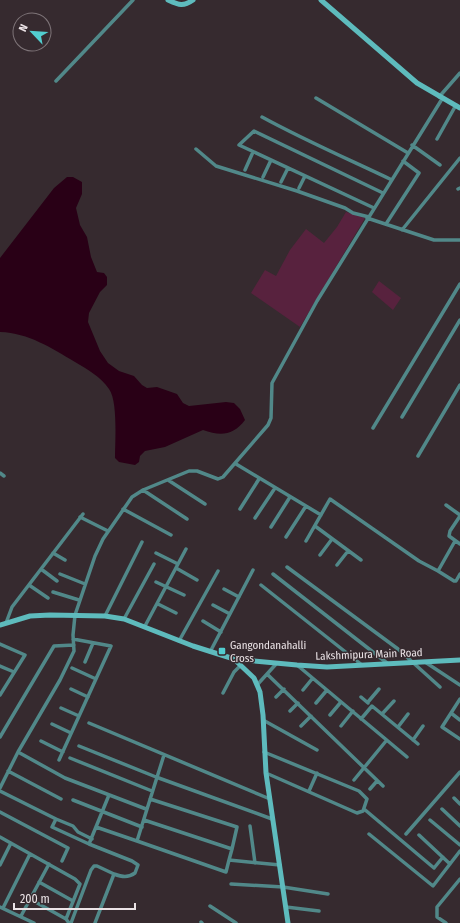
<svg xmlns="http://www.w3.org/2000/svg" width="460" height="923" viewBox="0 0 460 923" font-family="'Fira Sans Condensed',sans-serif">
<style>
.green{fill:#58223e}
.water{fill:#290016}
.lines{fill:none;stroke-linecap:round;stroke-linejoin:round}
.street{stroke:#518889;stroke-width:3.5}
.secondary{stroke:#5ebbbd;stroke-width:5}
.poi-dot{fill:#52cdcf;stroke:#362a2f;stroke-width:1.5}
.labels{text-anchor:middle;stroke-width:3;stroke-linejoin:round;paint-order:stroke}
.poi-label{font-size:11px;fill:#ebe3e6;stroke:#362a2f;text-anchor:start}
.street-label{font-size:11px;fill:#ebe3e6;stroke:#362a2f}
</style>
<rect width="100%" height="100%" fill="#362a2f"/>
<path class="green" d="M346,212l19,6 -65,109 -49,-34 14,-23 11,6 14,-26 16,-21 18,14 13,-16z
M379,281l22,17 -8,12 -21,-18z"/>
<path class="water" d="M67,177h6l9,5v12l-6,14 4,17 7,12 4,20 6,15 7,1 3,4v8l-7,7 -11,21 -1,9 12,29 8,12 11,8 15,5 8,9 5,3 10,-1 20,7 6,9 6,3 37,-4 8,1 6,6 5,11c-12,16 -25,16 -42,10l-38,17 -20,4 -5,5 -1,6 -4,3 -16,-3 -4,-4c0,-16 3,-57 -6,-69 -8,-12 -22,-20 -34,-27 -24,-14 -46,-29 -75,-30v-74l54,-70z"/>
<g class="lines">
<path class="street" d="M56,81l77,-81
M439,97l21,-24
M316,98l92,55
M262,117c42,23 86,42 130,63
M437,139l19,-34
M412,145l28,20
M196,149l20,17 81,25 48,17 8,5 16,4
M245,170l8,-18
M263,177l8,-17
M281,182l7,-14
M299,188l6,-12
M458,189l2,-1
M374,208l-135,-63 15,-14 129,62
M367,218l67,22h26
M386,224l33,-51 -16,-12
M402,230l58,-72
M402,417l58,-97
M373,428l87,-144
M418,456l42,-71
M236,464l85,51
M0,473l4,3
M168,480l37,24
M143,490l44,29
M446,505l14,10
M123,509l48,26
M240,509l19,-30
M460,516l-10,15 -1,5 11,8
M80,517l28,14
M255,518l20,-30
M315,526l46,34
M271,527l19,-30
M286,537l20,-31
M306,541l24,-42 89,62 19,10 17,-30
M53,553l12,7
M156,553l22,11
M320,555l12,-16
M337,565l11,-14
M287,567l111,82 42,38
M176,568l21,12
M41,569l16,12
M438,571l16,10h2l4,-7
M60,574l25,10
M273,574l114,89
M156,582l28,13
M29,585l19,13
M261,585l101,80
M224,589l15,8
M53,592l26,8
M158,604l18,9
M213,605l17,9
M105,616l37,-74
M124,619l30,-55
M203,621l18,11
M6,623l6,-16 71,-93
M145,626l41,-77
M179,641l39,-70
M0,644l25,11 -25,40
M210,652l43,-82
M85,662l8,-19
M425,662l35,23
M297,665l110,92
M0,666l14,6
M72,668l24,11
M267,674l116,112
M257,685l20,-22
M71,689l17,8
M303,690l9,-11
M223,693l11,-21 7,-7
M276,697l8,-8
M361,697l7,6
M460,699l-18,28 18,12
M368,702l11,-13
M316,703l11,-13
M61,708l18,8
M290,711l8,-8
M451,713l9,7
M382,714l12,-13
M330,715l11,-13
M361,719l11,-13 46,38
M263,720l54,30
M89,723l181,76
M52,724l19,9
M301,726l10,-10
M341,726l12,-15
M398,727l10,-13
M0,737l54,-91 20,-1
M413,740l10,-14
M41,741l22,11
M79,746l77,31 116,42
M18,752l47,26 81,31
M264,752l95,39 8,8 -4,12 -6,2 -91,-40
M70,758l82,33
M59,760l52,-114 -38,-7
M8,771l53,28
M354,780l32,-39
M0,788l18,-36 42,-72 14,-29 -1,-16 2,-20 20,-59 8,-17 29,-42 11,-7 46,-19h8l21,8 5,-2 45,-52 3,-7 1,-35 45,-82 125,-202
M370,789l7,-8
M0,791l56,28 -4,8 37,17 20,-49
M309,791l8,-18
M454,798l6,6
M73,800l69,27
M364,809l70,59 9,-11
M442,809l18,17
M0,812l68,36 -6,13
M56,819l17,7 5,6 14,7
M144,820l88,29 5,-22 -87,-28
M430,820l30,25
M250,826l5,37
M96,827l41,14 27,-86
M369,834l64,52 27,-35
M406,834l54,-62
M419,835l31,29
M0,837l75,42 5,5 -14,35
M137,841l89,31 3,-12 51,5
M89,844l43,17 6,4 -3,8c-7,5 -13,4 -21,1
M229,860l3,-11
M0,865l11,-22
M39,882l34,19
M231,884l52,3 45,7
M30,899l36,20 3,4
M210,906l26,17
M0,907l34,16
M286,907l33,4
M3,908l27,-54
M21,916l28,-52
M201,922l1,1
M71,923l20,-53 3,-4h3l17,8 -19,49
M446,923l-9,-6v-10l23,-28"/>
<path class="secondary" d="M168,0c11,5 15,7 25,0
M321,0l96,83 43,25
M0,625l30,-9 20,-1 55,1 19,3 69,27 41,13 63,6 30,2 133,-7
M235,660l19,18 6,14 3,23 3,58 22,150"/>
</g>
<rect class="poi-dot" x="218" y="647" width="8" height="8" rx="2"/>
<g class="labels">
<g class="poi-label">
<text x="230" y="649">Gangondanahalli<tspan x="230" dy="13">Cross</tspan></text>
</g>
<g class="street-label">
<text transform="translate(369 654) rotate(-2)" y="4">Lakshmipura Main Road</text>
</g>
</g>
<g transform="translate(32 32) rotate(295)"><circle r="19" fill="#362a2f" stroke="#7e7478"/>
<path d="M0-3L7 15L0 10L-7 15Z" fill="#52cdcf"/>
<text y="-6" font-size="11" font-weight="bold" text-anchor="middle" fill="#ebe3e6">N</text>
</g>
<path d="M14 903v6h121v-6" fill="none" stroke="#ebe3e6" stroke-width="2"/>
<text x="20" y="903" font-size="12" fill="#ebe3e6" stroke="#362a2f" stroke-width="3" paint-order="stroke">200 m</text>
</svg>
